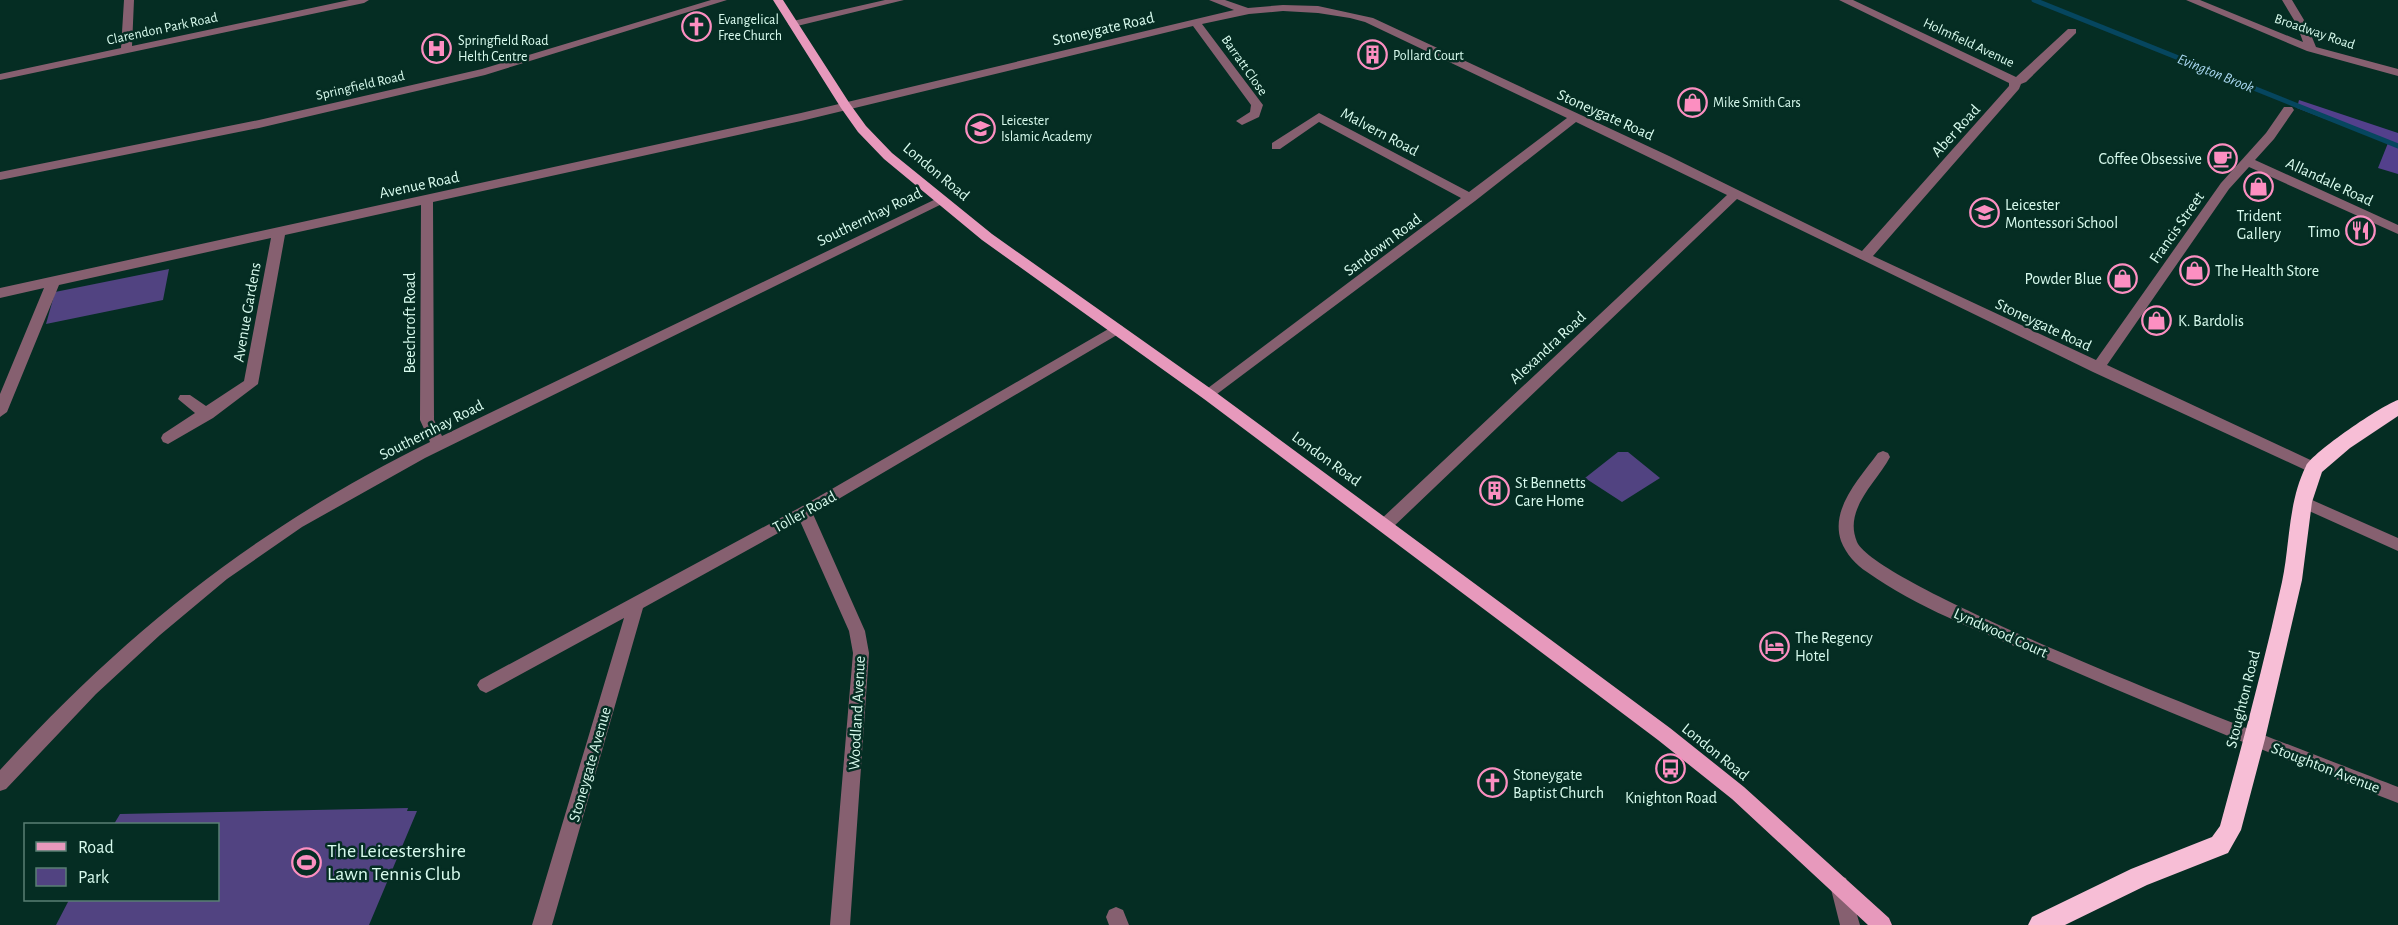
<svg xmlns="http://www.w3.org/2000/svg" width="2398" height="925" viewBox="0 0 2398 925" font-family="'Alegreya Sans',sans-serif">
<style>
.green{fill:#514381}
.forest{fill:#53408c}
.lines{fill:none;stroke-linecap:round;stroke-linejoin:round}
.stream{stroke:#06465f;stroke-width:5}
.minor{fill:#866070;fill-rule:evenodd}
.major{fill:#e799bc;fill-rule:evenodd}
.highway{fill:#f7bed6;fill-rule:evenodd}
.labels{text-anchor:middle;stroke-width:5;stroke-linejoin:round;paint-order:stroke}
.far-poi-label{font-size:14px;fill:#d8fbee;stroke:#052d23;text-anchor:start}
.far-street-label{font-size:14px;fill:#d8fbee;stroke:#052d23}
.far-water-label{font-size:15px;font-style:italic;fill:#a9d8f1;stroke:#052d23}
.street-label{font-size:16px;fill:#d8fbee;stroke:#052d23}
.poi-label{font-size:16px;fill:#d8fbee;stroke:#052d23;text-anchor:start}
.near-poi-label{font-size:20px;fill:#d8fbee;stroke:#052d23;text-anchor:start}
</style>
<rect width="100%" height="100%" fill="#052d23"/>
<path class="green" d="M169,269l-6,31 -117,24 9,-32z
M1618,452h10l32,26 -38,24 -37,-24z
M408,808l-1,3h10l-48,114h-313l13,-25h149v-76h-104l6,-10z"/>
<path class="forest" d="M2299,100l99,33v41l-20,-6 10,-25 -91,-35z"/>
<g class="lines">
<path class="stream" d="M2034,0l364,146"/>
<path class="minor" d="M124,0h10l-2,46 217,-46h20l-5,3 -364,77v-6l121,-26z
M711,0h16l-242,75 -226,53 -259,52v-8l259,-52 223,-51z
M885,0h19l-111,27 -5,-3 5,-3z
M1209,0h16l23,8 35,-3 35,1 55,12 296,138 193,95 147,-165v-3l-170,-83h14l163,77 52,-48h8v4l-50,49 -5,2 -2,5 -146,167 223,104 125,-177 45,-50 18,-26h8l2,3 -20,29 -19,21 143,65v9l-149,-67 -20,22 -122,176 212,99 3,4 -3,4 -5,2 -221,-102 -356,-173 -346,330h-12l-2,-4 2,-4 348,-326 -151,-73 -101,79 -266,199 -7,-5 2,-4 257,-193 -142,-76 -39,27h-8v-6l47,-30 150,79 98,-74 -202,-96 -15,-4 -32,-5 -35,-2 -34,3 -47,10 61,81 -4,12 -17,8 -6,-4 14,-9 1,-7 -58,-79 -392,95 -368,81 1,218 8,16 496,-238h8l2,3 -523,257 -123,69 -75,52 -67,56 -64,59 -90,95 -6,2v-21c129,-141 258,-243 430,-328l-10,-22 1,-215 -136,30 -27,149 -45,34 -45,26 -5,-2 -2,-4 2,-4 32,-21 -17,-14 2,-4h10l16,11 38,-25 27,-143 -212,47 -52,127 -7,5v-23l44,-106 -44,10v-10l801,-175 433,-103z
M2186,0h14l103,42 -6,-17 -15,-25h10l15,25 9,22 82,22v7l-91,-25z
M1117,324l5,2 2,3 -2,3 -309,182 52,117 4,22 -19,272h-20l23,-272 -4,-22 -49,-110 -157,87 -91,317h-20l92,-307 -132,72 -6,3 -6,-3 -3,-5 3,-5 319,-172z
M1883,451l5,2 2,4c-13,25 -47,52 -33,85 23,50 465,215 541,245v16c-117,-45 -233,-92 -348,-142 -62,-27 -128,-50 -183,-89 -11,-7 -21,-18 -26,-31 -11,-33 19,-63 37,-88z
M2303,496l95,42v13l-100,-45 -3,-4 3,-4z
M1839,876l7,2 14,47h-20l-10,-40 2,-7z
M1116,907l7,3 6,15h-20l-3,-8 3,-7z"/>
<path class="major" d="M773,0h10l67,104 16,22 26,27 100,81 222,157 456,337 74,59 145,131 3,7h-24l-136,-126 -74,-59 -454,-341 -222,-159 -98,-81 -26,-27 -17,-24z"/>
<path class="highway" d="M2398,400v16l-48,32 -28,24 -10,30 -10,78 -37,159 -24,91 -13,23 -81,32 -82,40h-37l4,-8 99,-48 81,-32 8,-11c22,-81 44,-162 62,-244 8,-38 6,-80 24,-116 7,-14 76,-61 92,-66z"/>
</g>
<defs>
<symbol id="church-ring" viewBox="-11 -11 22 22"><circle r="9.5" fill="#052d23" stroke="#fc8fc1" stroke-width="1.5"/><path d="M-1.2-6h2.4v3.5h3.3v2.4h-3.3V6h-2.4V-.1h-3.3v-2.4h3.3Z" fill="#fc8fc1"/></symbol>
<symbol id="hospital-ring" viewBox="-11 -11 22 22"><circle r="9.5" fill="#052d23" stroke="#fc8fc1" stroke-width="1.5"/><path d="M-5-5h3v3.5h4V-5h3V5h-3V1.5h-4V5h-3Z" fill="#fc8fc1"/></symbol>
<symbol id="building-ring" viewBox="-11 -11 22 22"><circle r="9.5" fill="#052d23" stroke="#fc8fc1" stroke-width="1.5"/><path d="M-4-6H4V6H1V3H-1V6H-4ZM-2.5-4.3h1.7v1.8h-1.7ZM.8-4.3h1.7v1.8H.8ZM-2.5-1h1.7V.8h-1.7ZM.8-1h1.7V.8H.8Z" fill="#fc8fc1"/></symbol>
<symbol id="shop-ring" viewBox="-11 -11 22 22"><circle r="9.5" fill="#052d23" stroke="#fc8fc1" stroke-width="1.5"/><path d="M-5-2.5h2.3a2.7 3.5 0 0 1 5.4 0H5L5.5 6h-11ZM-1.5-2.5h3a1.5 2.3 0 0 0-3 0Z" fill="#fc8fc1"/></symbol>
<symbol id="school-ring" viewBox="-11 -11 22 22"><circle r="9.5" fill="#052d23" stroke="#fc8fc1" stroke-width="1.5"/><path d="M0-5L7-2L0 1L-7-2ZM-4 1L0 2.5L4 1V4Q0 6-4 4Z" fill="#fc8fc1"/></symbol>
<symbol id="cafe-ring" viewBox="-11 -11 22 22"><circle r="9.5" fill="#052d23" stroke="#fc8fc1" stroke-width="1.5"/><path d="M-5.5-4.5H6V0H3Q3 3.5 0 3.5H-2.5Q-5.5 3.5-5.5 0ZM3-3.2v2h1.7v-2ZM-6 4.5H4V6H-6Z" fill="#fc8fc1"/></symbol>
<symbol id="restaurant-ring" viewBox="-11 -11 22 22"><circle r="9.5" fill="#052d23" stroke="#fc8fc1" stroke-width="1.5"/><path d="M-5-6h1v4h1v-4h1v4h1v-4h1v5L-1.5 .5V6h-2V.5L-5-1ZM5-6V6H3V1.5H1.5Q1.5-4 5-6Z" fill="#fc8fc1"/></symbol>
<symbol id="hotel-ring" viewBox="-11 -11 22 22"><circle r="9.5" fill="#052d23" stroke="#fc8fc1" stroke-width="1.5"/><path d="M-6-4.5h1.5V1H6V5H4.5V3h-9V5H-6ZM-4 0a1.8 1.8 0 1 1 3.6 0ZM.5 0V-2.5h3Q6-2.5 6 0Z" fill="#fc8fc1"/></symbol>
<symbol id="bus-ring" viewBox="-11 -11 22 22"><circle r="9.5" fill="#052d23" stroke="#fc8fc1" stroke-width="1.5"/><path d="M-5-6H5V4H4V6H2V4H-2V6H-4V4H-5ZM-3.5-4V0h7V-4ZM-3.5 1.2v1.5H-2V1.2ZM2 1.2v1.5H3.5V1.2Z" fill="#fc8fc1"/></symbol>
<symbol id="stadium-ring" viewBox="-11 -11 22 22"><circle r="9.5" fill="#052d23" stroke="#fc8fc1" stroke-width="1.5"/><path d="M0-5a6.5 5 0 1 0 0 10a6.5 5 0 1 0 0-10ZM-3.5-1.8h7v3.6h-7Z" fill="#fc8fc1"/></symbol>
</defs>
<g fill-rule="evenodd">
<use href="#church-ring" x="680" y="10" width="33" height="33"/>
<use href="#hospital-ring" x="420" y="32" width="33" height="33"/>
<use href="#building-ring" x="1356" y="38" width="33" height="33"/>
<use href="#shop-ring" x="1676" y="86" width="33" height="33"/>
<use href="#school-ring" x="964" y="112" width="33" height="33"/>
<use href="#cafe-ring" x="2206" y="142" width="33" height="33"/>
<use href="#shop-ring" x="2242" y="170" width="33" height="33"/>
<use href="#school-ring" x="1968" y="196" width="33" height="33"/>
<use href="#restaurant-ring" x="2344" y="214" width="33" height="33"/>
<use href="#shop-ring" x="2178" y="254" width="33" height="33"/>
<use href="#shop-ring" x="2106" y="262" width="33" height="33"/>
<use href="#shop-ring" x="2140" y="304" width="33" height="33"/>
<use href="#building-ring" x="1478" y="474" width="33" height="33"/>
<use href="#hotel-ring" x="1758" y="630" width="33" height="33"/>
<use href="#bus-ring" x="1654" y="752" width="33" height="33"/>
<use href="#church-ring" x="1476" y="766" width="33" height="33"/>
<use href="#stadium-ring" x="290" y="846" width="33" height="33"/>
</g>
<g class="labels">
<g class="far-poi-label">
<text x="718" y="24">Evangelical<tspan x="718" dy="16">Free Church</tspan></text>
<text x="458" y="45">Springfield Road<tspan x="458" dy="16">Helth Centre</tspan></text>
<text x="1393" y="60">Pollard Court</text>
<text x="1713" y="107">Mike Smith Cars</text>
<text x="1001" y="125">Leicester<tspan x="1001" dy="16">Islamic Academy</tspan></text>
</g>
<g class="far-street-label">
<text transform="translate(162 28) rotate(-12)" y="5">Clarendon Park Road</text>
<text transform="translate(2315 31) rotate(19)" y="5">Broadway Road</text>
<text transform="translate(1969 42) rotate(25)" y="5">Holmfield Avenue</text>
<text transform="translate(1245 65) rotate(55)" y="5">Barratt Close</text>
<text transform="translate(360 85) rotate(-13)" y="5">Springfield Road</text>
</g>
<g class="far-water-label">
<text transform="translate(2216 73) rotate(22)" y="5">Evington Brook</text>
</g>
<g class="street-label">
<text transform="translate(1103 28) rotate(-13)" y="6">Stoneygate Road</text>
<text transform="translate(1606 114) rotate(24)" y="6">Stoneygate Road</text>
<text transform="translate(1955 130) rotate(-48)" y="6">Aber Road</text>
<text transform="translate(1380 131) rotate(28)" y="6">Malvern Road</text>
<text transform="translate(937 171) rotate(40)" y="6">London Road</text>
<text transform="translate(2330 181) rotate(25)" y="6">Allandale Road</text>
<text transform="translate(419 184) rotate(-12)" y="6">Avenue Road</text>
<text transform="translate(869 216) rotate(-26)" y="6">Southernhay Road</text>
<text transform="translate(2176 227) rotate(-55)" y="6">Francis Street</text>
<text transform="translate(1382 244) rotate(-37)" y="6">Sandown Road</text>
<text transform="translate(246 312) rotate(-80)" y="6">Avenue Gardens</text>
<text transform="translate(409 323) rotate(-90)" y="6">Beechcroft Road</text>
<text transform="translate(2044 324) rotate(25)" y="6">Stoneygate Road</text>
<text transform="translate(1547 347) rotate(-43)" y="6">Alexandra Road</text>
<text transform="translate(431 429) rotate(-27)" y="6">Southernhay Road</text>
<text transform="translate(1327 458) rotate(36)" y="6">London Road</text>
<text transform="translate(804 511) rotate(-29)" y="6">Toller Road</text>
<text transform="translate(2001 632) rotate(24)" y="6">Lyndwood Court</text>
<text transform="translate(2242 699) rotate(-76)" y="6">Stoughton Road</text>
<text transform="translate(856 713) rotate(-87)" y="6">Woodland Avenue</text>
<text transform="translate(1716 751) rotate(39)" y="6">London Road</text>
<text transform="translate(589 764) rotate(-74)" y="6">Stoneygate Avenue</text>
<text transform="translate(2326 767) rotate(21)" y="6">Stoughton Avenue</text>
</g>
<g class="poi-label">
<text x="2202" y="164" text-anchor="end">Coffee Obsessive</text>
<text x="2005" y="210">Leicester<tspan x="2005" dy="18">Montessori School</tspan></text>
<text x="2259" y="221" text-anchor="middle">Trident<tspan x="2259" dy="18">Gallery</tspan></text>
<text x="2340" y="237" text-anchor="end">Timo</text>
<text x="2215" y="276">The Health Store</text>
<text x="2102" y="284" text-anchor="end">Powder Blue</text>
<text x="2178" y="326">K. Bardolis</text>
<text x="1515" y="488">St Bennetts<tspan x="1515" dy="18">Care Home</tspan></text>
<text x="1795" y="643">The Regency<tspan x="1795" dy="18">Hotel</tspan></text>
<text x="1513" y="780">Stoneygate<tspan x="1513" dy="18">Baptist Church</tspan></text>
<text x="1671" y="803" text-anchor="middle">Knighton Road</text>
</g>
<g class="near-poi-label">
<text x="327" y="857">The Leicestershire<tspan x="327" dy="23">Lawn Tennis Club</tspan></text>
</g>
</g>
<rect x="24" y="823" width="195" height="78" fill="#052d23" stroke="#597f74" stroke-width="1.5"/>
<rect x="36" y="842" width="30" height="9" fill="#e799bc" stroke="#597f74" stroke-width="1.5"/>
<text x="78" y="853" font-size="18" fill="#d8fbee">Road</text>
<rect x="36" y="868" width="30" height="18" fill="#514381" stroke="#597f74" stroke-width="1.5"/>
<text x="78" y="883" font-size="18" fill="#d8fbee">Park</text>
</svg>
